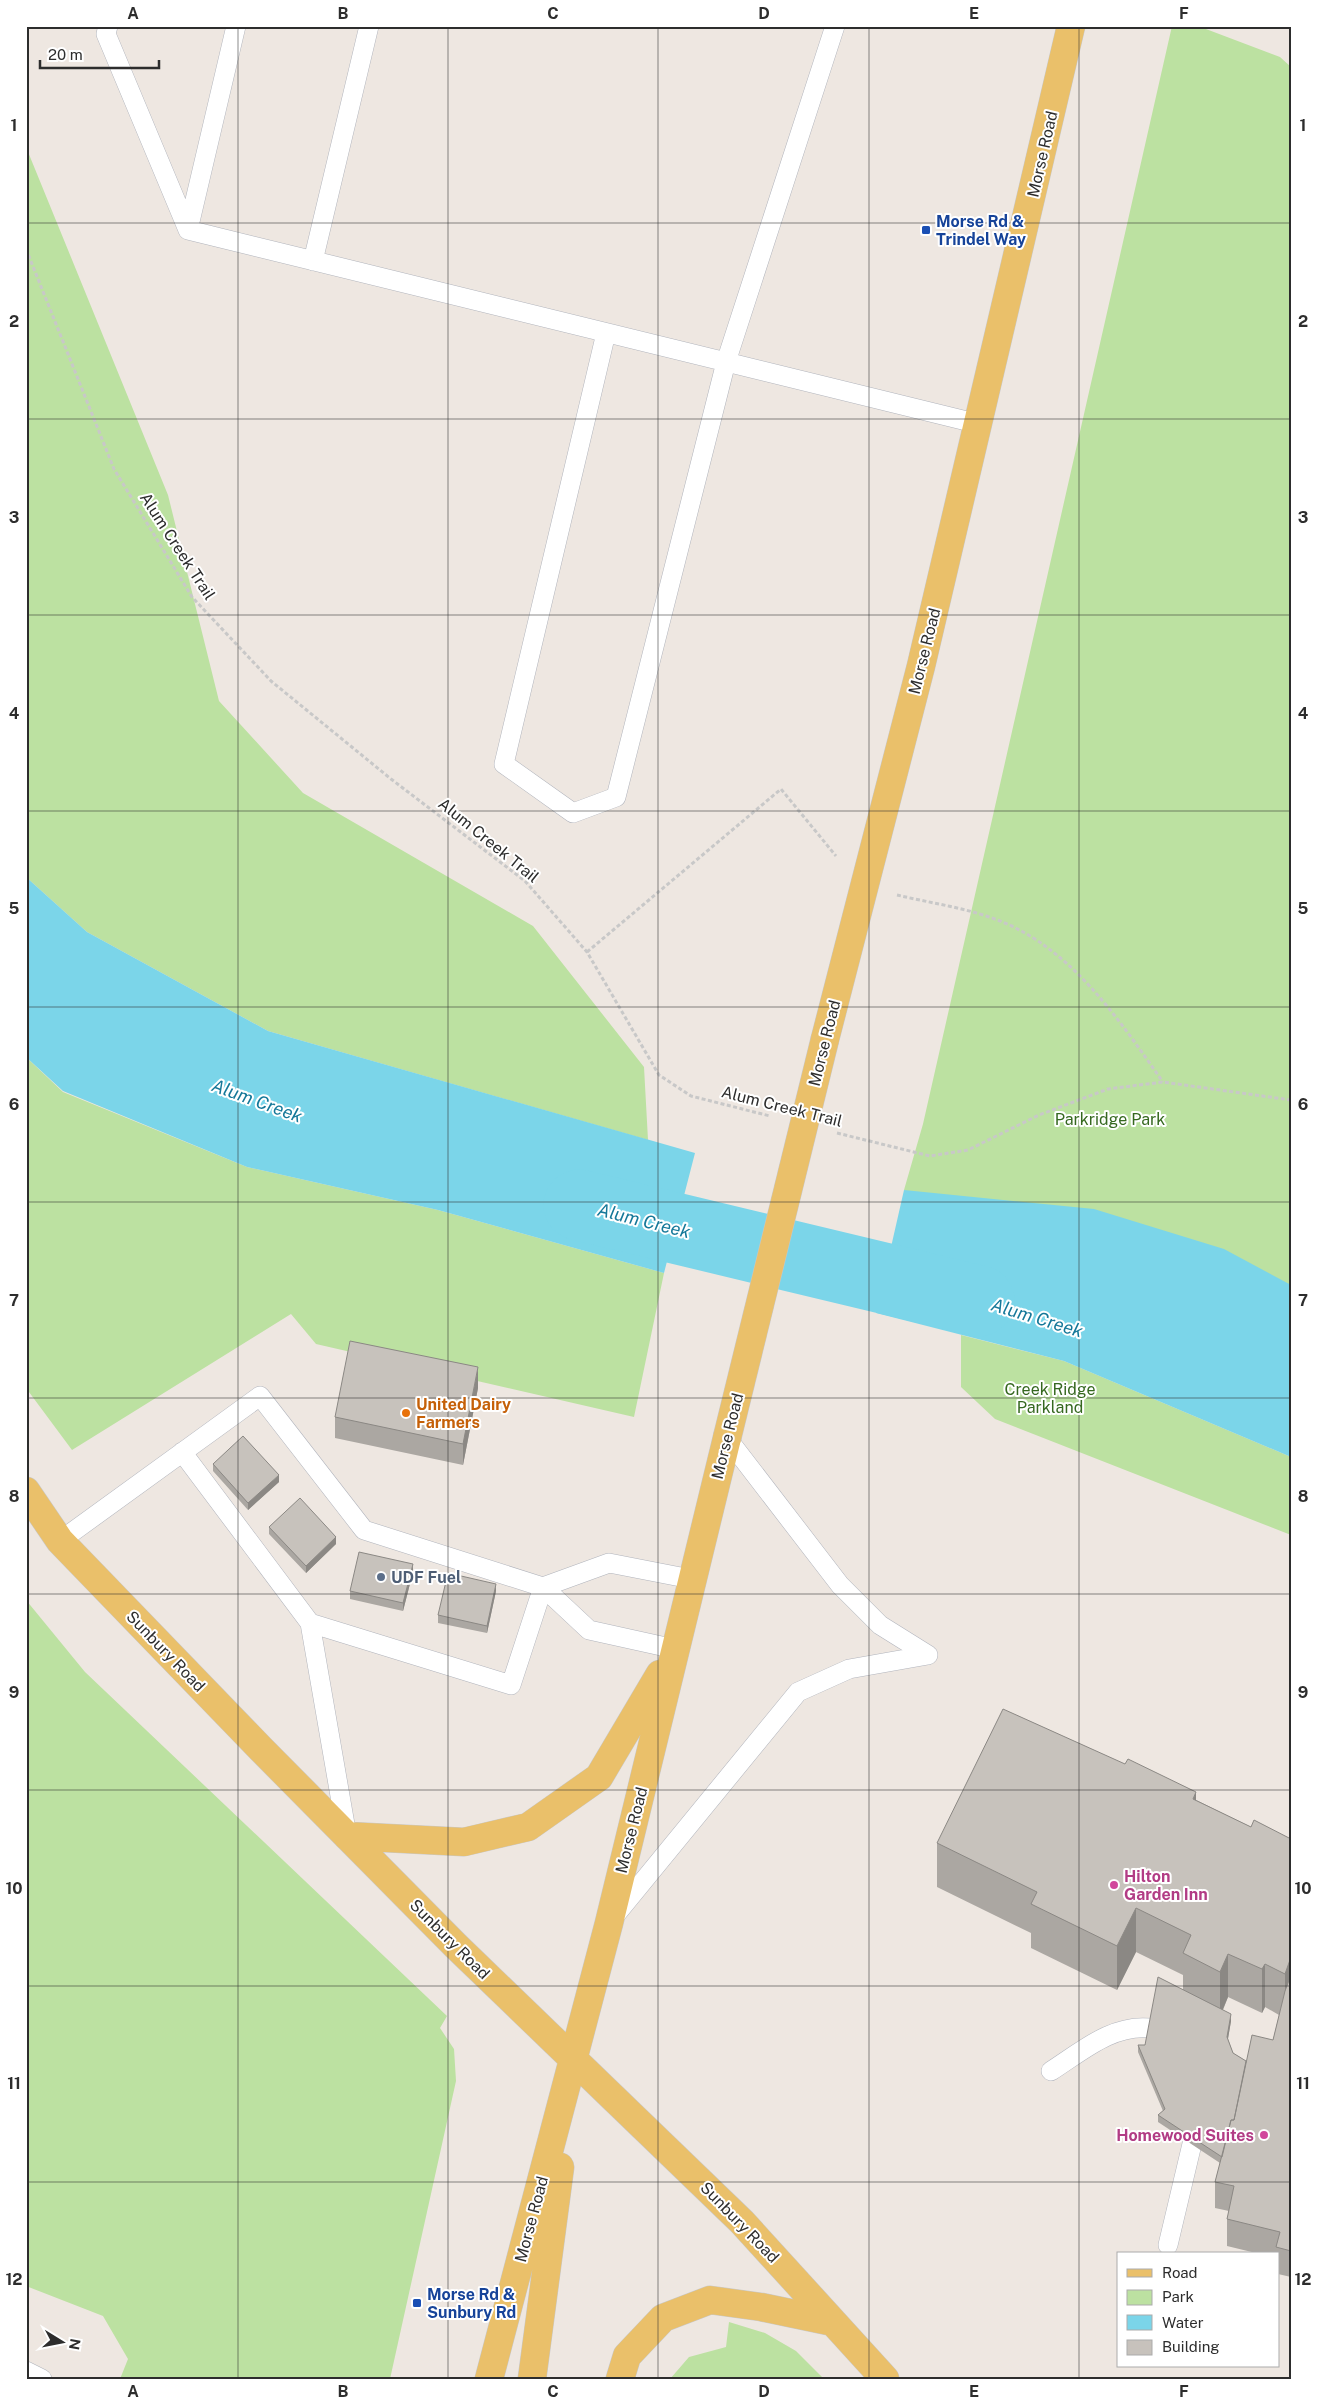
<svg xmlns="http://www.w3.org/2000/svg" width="1317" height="2405" viewBox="0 0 1317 2405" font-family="'Public Sans',sans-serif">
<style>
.green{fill:#bce1a1}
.water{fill:#7bd5e9}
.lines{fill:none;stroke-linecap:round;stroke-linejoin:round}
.river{stroke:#7bd5e9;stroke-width:71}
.lane-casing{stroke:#b1b4bc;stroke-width:20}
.primary-casing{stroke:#c8c8c8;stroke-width:29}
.path{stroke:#c8c8c8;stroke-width:3;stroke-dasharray:4 2.5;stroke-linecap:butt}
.lane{stroke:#fff;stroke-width:19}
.primary{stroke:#eac06a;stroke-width:28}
.primary-bridge-casing{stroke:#c8c8c8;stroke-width:29;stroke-linecap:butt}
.primary-bridge{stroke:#eac06a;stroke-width:28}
.wall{fill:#aba7a2;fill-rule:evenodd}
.shaded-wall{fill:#8b8884}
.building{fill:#c7c2bc;stroke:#8b8884}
.grid{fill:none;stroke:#2d2d2d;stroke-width:1;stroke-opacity:0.55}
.transit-dot{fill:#1a4fb4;stroke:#fff;stroke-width:2}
.food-dot{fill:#e8710a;stroke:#fff;stroke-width:2}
.service-dot{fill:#5c6f8a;stroke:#fff;stroke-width:2}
.hotel-dot{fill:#d1479c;stroke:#fff;stroke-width:2}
.labels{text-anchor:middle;stroke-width:4;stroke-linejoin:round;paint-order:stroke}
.street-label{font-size:16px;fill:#2d2d2d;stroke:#fff}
.transit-label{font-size:16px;font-weight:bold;fill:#164399;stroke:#fff;text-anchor:start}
.park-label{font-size:16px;fill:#35681f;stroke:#fff}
.food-label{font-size:16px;font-weight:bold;fill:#c56008;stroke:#fff;text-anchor:start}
.service-label{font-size:16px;font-weight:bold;fill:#4e5e75;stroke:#fff;text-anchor:start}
.hotel-label{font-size:16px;font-weight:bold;fill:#b23c85;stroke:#fff;text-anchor:start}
.water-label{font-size:18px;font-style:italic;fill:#157899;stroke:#fff}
.neatline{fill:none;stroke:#2d2d2d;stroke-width:2}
.grid-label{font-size:16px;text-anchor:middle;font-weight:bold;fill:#2d2d2d}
</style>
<rect width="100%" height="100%" fill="#eee7e1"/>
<path class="green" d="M1172,26h26l82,31 11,10v1320l-387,-197 19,-66z
M26,147l142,348 51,206 84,92 230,133 111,141 4,73 -380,-109 -181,-99 -61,-55z
M26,1057l37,35 184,75 191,43 226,63 -30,144 -318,-73 -25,-30 -219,136 -46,-62z
M961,1335l103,26 227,96v78l-296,-116 -34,-32z
M26,1600l59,72 362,344 -7,12 14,21 2,32 -66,298h-270l8,-20 -25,-43 -77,-30z
M729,2322l36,11 31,18 28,28h-154l19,-22 37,-10z"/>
<path class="water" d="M26,877l61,55 181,99 427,122 -31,120 -226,-63 -191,-43 -184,-76 -37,-34z
M904,1190l190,19 130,40 67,36v172l-227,-96 -188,-48z"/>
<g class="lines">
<path class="river" d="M579,1205l400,96"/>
<defs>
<path id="lane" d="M108,26l-2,8 82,196 791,194
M188,230l48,-204
M313,261l56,-235
M606,333l-102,431 69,49 43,-16 110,-435 109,-336
M727,1438l113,147 40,40 48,30
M182,1452l128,171
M60,1541l200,-145 104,134 179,57 46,43 86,19
M543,1587l66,-24 82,16
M347,1836l-37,-213 201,62 32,-98
M613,1918l185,-226 51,-23 79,-14
M1051,2071c30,-19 61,-47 99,-43
M1168,2245l24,-101
M26,2371l16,8"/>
<path id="primary" d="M825,1039l96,-373 150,-640
M26,1491l34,50 201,208 195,197 286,276 143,157
M347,1836l117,6 64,-15 71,-50 61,-103
M489,2379l120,-456 118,-485
M532,2379l28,-212
M620,2379l7,-23 36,-38 47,-18 51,7 72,15"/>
</defs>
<use href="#lane" class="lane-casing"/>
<use href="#primary" class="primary-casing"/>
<path class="path" d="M26,249l88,220 78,128 79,84 120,98 134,102 62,71 72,123 32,21 79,20
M897,895c33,8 71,13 103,26 73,29 119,99 163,161
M587,952l194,-163 55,67
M837,1133l93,23 38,-6 71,-35 69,-26 55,-7 128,18"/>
<use href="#lane" class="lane"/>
<use href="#primary" class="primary"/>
<defs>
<path id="primary-bridge" d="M727,1438l98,-399"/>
</defs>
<use href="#primary-bridge" class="primary-bridge-casing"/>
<use href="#primary-bridge" class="primary-bridge"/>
</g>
<path class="wall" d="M478,1388l-15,77 -128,-27v-21z
M213,1464l66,18 -31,28 -35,-39z
M269,1527l67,17 -30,29 -37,-39z
M413,1572l-10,39 -53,-12v-8z
M496,1591l-9,42 -49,-10v-8z
M1196,1800l55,27 40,12v438l-13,-3v-20h-18l-33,-8v-27l2,-8 -14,-3v-26l5,-19 -62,-41v-7l5,-4 -25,-59v-7h7l38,-55v-15l-47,-23 -19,38 -86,-42v-15l-94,-46v-44zM1228,1997l34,16 3,-6 14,8 -6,25 -27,21 -13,-8 -5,-14 3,-18 -8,-11z"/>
<path class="shaded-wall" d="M478,1367v21l-15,77v-21z
M279,1475v7l-31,28v-7z
M336,1537v7l-30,29v-7z
M413,1564v8l-10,39v-8z
M496,1584v7l-9,42v-7z
M1196,1792v44l-3,-37z
M1136,1908v44l-19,38v-44z
M1228,1954v43l-8,19v-44z
M1291,1957v44l-6,17v-44z
M1265,1964v43l-3,6v-44z
M1231,2014v7l-4,23v-7z"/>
<path class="building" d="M350,1341l128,26 -15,77 -128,-27z
M243,1436l36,39 -31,28 -35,-39z
M300,1498l36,39 -30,29 -37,-39z
M359,1552l54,12 -10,39 -53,-12z
M448,1573l48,11 -9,42 -49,-11z
M1003,1709l122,55 3,-5 68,33 -3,7 58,28 3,-7 37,19v118l-6,17 -20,-10 -3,5 -34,-15 -8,18 -37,-19 8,-18 -55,-27 -19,38 -86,-42 6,-12 -100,-49z
M1291,1975v276l-15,-4 4,-15 -53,-13 7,-33 -19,-4 16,-62h3l18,-85 21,5 12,-49z
M1158,1977l73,37 -4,23 6,16 13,8 -12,59h-3l-9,37 -64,-42 7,-6 -27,-64h7z"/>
<path class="grid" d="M238,26v2353M448,26v2353M658,26v2353M869,26v2353M1079,26v2353M26,223h1265M26,419h1265M26,615h1265M26,811h1265M26,1007h1265M26,1202h1265M26,1398h1265M26,1594h1265M26,1790h1265M26,1986h1265M26,2182h1265"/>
<g class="transit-dot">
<rect x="921" y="225" width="10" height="10" rx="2.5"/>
<rect x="412" y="2298" width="10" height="10" rx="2.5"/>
</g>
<circle class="food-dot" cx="406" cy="1413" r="5"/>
<circle class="service-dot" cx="381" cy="1577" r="5"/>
<g class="hotel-dot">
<circle cx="1114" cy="1885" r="5"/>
<circle cx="1264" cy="2135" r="5"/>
</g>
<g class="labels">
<g class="street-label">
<text transform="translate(1042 154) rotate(-77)" y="6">Morse Road</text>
<text transform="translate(178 546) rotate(57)" y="6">Alum Creek Trail</text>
<text transform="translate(924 651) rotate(-76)" y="6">Morse Road</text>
<text transform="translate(489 840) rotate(39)" y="6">Alum Creek Trail</text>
<text transform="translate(824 1043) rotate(-76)" y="6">Morse Road</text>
<text transform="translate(782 1106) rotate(14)" y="6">Alum Creek Trail</text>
<text transform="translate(727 1436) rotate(-76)" y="6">Morse Road</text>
<text transform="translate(166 1651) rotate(46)" y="6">Sunbury Road</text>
<text transform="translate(631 1830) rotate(-76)" y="6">Morse Road</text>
<text transform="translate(450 1939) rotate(45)" y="6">Sunbury Road</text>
<text transform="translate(531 2219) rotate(-75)" y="6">Morse Road</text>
<text transform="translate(740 2222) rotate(46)" y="6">Sunbury Road</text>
</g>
<g class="transit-label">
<text x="936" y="227">Morse Rd &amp;<tspan x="936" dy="18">Trindel Way</tspan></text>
<text x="427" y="2300">Morse Rd &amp;<tspan x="427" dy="18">Sunbury Rd</tspan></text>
</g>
<g class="park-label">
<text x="1110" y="1125">Parkridge Park</text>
<text x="1050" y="1395">Creek Ridge<tspan x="1050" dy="18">Parkland</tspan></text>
</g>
<g class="food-label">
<text x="416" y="1410">United Dairy<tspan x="416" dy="18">Farmers</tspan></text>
</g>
<g class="service-label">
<text x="391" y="1583">UDF Fuel</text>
</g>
<g class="hotel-label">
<text x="1124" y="1882">Hilton<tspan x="1124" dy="18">Garden Inn</tspan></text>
<text x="1254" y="2141" text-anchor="end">Homewood Suites</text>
</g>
<g class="water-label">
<text transform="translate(257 1101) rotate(20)" y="6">Alum Creek</text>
<text transform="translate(644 1221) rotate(14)" y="6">Alum Creek</text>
<text transform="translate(1037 1318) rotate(17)" y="6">Alum Creek</text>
</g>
</g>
<rect width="1317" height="2405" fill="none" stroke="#ffffff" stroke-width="55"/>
<rect x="1117" y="2252" width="162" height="115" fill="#ffffff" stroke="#ababab"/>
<rect x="1127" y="2269" width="25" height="8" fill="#eac06a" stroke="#ababab"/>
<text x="1162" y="2278" font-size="15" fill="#2d2d2d">Road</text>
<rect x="1127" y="2290" width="25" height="15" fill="#bce1a1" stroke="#ababab"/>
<text x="1162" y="2302" font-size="15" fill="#2d2d2d">Park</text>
<rect x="1127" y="2315" width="25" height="15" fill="#7bd5e9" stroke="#ababab"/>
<text x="1162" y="2328" font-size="15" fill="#2d2d2d">Water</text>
<rect x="1127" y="2340" width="25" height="15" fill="#c7c2bc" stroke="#ababab"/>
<text x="1162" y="2352" font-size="15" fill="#2d2d2d">Building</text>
<g transform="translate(62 2342) rotate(100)" stroke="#ffffff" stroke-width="4" paint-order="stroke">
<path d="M0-4L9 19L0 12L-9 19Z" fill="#2d2d2d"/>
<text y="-8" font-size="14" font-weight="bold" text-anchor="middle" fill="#2d2d2d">N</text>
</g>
<path d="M40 60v8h119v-8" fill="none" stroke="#2d2d2d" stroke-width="2.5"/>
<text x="48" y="60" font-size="15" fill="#2d2d2d" stroke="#ffffff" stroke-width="4" paint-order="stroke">20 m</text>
<rect x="28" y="28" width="1262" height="2350" class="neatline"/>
<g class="grid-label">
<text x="133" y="19">A</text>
<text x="343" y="19">B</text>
<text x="553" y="19">C</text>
<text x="764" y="19">D</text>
<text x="974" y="19">E</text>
<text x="1184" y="19">F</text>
<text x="14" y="131">1</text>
<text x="1303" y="131">1</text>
<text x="14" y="327">2</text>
<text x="1303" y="327">2</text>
<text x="14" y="523">3</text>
<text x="1303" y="523">3</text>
<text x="14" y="719">4</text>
<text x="1303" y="719">4</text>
<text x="14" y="914">5</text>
<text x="1303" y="914">5</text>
<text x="14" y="1110">6</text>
<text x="1303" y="1110">6</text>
<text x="14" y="1306">7</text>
<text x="1303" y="1306">7</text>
<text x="14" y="1502">8</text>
<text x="1303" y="1502">8</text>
<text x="14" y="1698">9</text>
<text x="1303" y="1698">9</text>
<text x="14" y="1894">10</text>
<text x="1303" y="1894">10</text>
<text x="14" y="2089">11</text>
<text x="1303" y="2089">11</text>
<text x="14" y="2285">12</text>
<text x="1303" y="2285">12</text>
<text x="133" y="2397">A</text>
<text x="343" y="2397">B</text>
<text x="553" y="2397">C</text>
<text x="764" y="2397">D</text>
<text x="974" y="2397">E</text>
<text x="1184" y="2397">F</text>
</g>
</svg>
